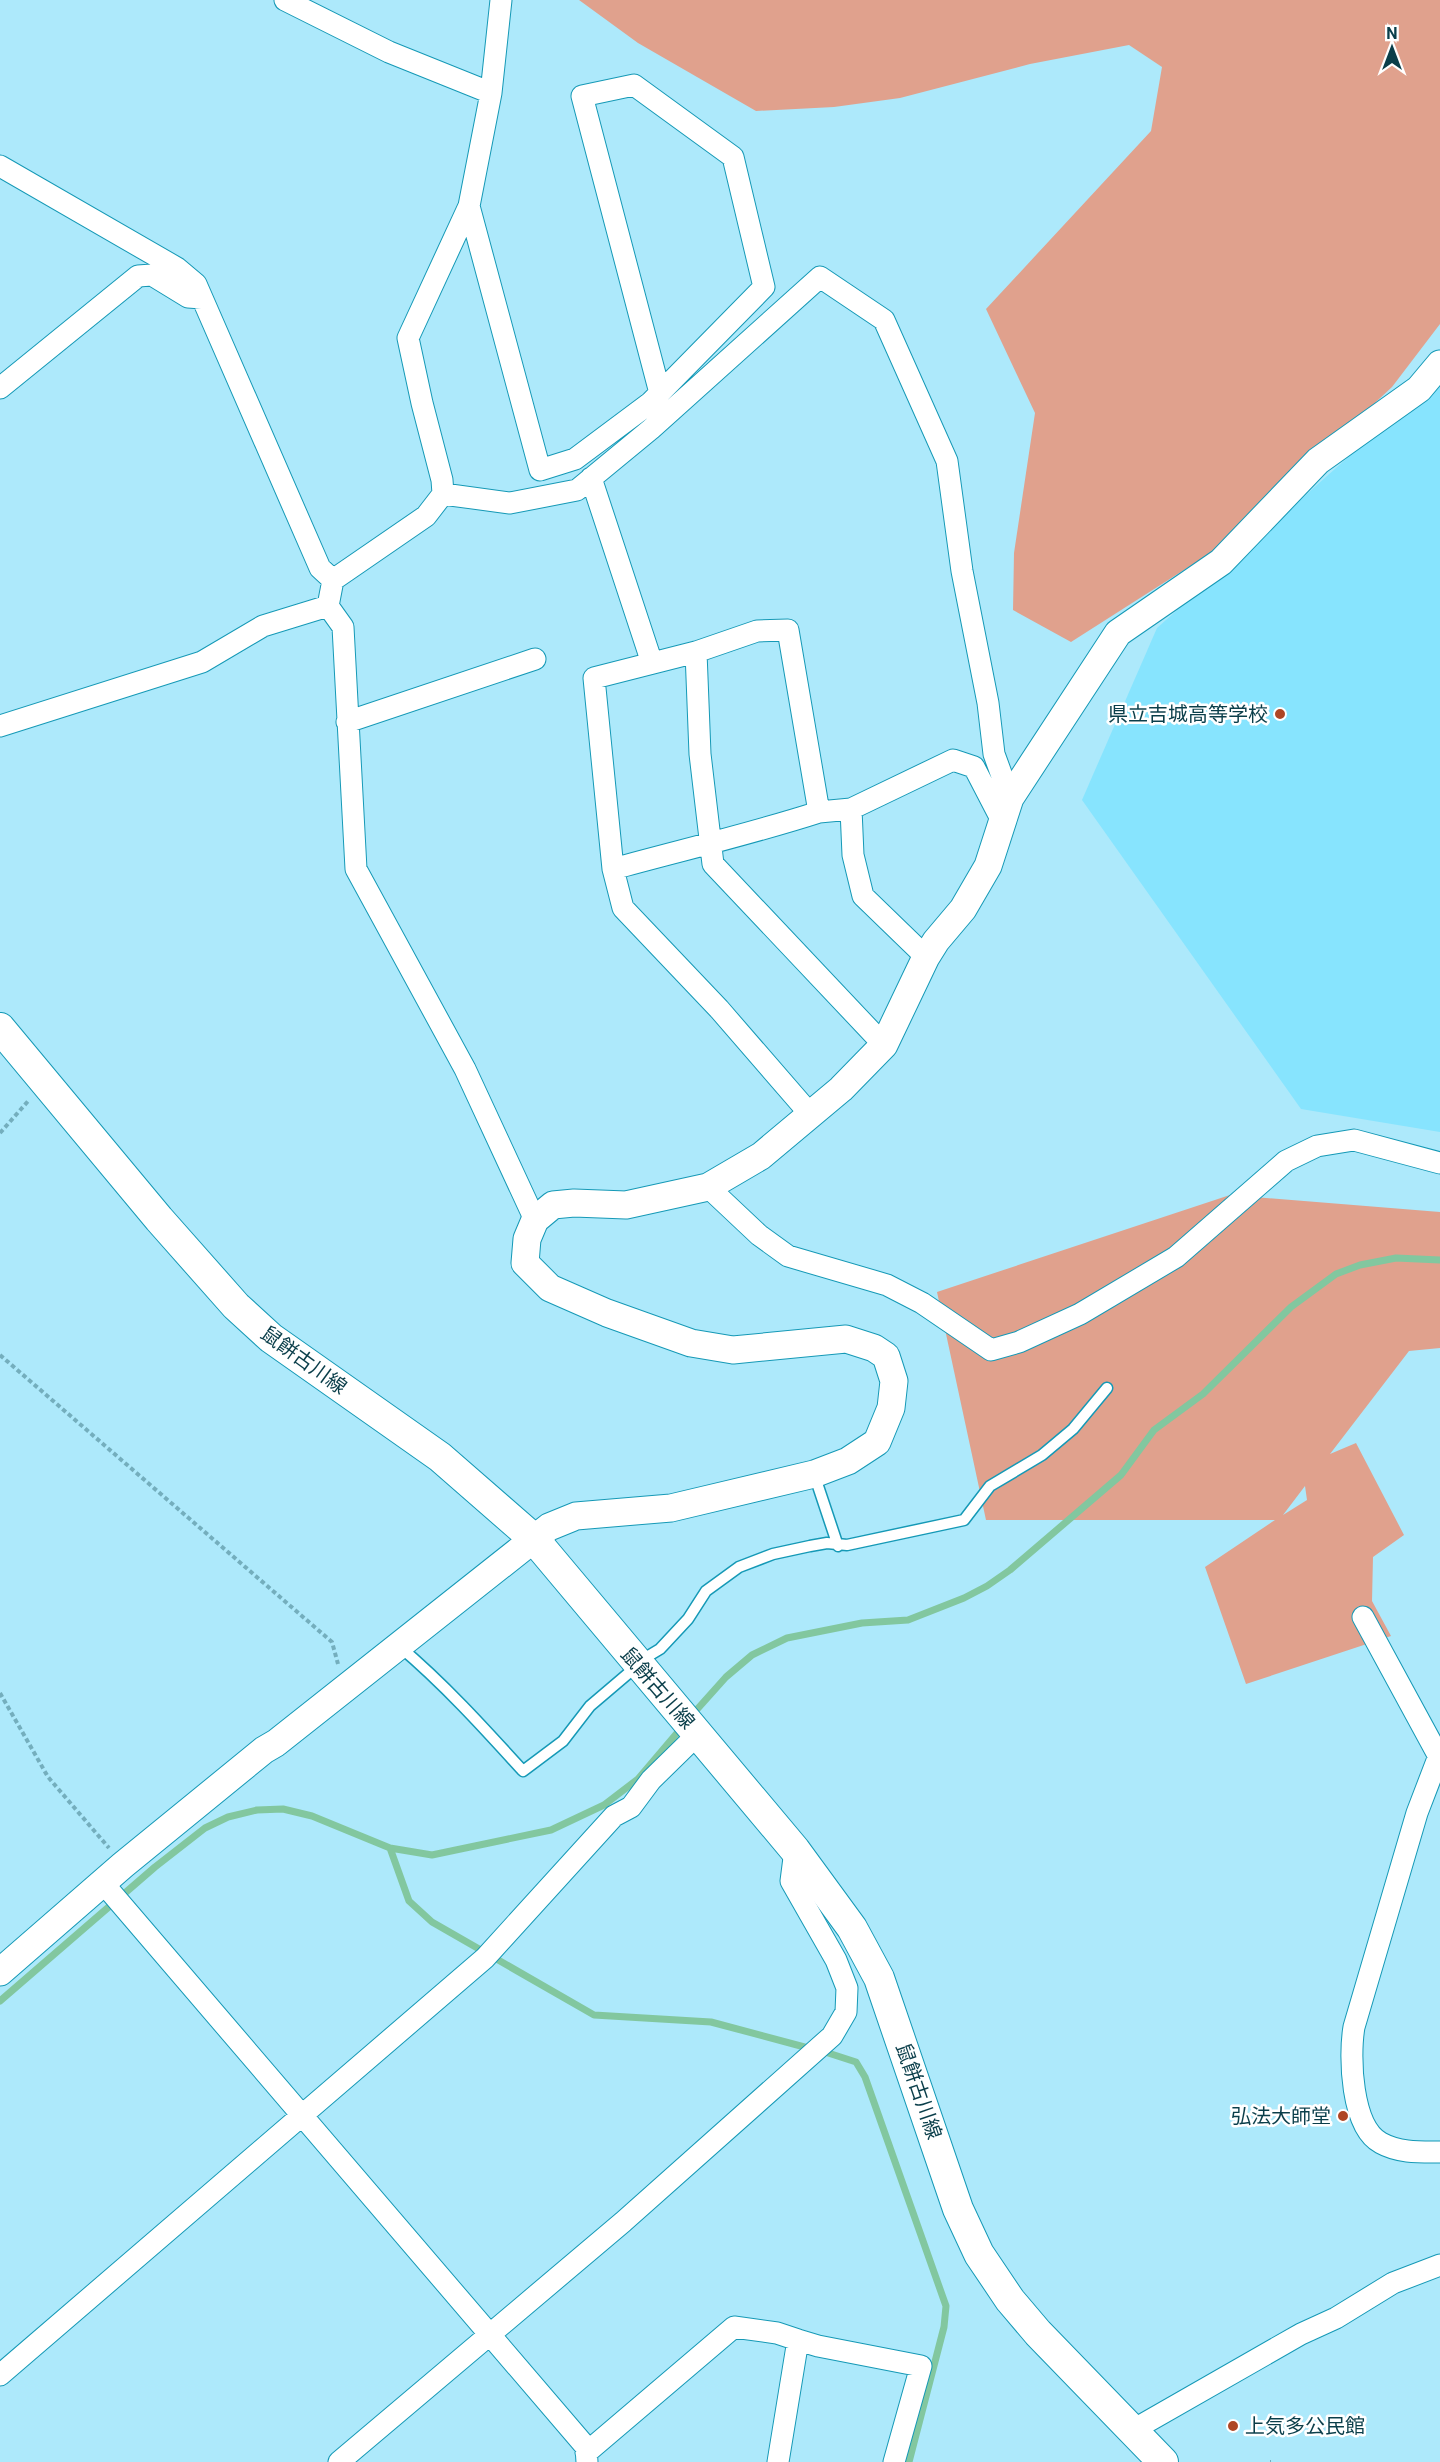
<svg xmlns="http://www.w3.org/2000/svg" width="1440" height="2462" viewBox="0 0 1440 2462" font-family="Roboto,'Noto Sans JP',sans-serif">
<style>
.built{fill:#87e4fe}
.green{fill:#e0a18d;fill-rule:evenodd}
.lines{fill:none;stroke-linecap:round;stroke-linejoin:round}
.stream{stroke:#82c79f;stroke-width:7}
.service-casing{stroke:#1599b6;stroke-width:13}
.minor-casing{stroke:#1599b6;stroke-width:23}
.tertiary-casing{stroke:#1599b6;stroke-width:29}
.secondary-casing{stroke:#1599b6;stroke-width:32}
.path{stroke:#74aebd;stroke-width:4;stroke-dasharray:4.5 3;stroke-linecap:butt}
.service{stroke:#fff;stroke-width:10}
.minor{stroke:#fff;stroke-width:21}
.tertiary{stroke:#fff;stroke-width:27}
.secondary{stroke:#fff;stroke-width:30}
.poi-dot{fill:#ae4624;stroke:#fff;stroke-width:2}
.labels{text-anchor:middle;stroke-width:5;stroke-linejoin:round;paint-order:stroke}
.poi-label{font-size:20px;fill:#0a3e4a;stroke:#fff;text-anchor:end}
.street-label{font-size:20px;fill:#0a3e4a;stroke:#fff}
</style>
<rect width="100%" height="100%" fill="#ade9fb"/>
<path class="built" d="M1440,375v757l-139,-23 -219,-309 75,-172z"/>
<path class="green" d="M579,0h861v324l-48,63 -172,160 -149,95 -58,-32 1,-57 21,-140 -49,-104 165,-178 11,-64 -33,-22 -99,19 -130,34 -66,9 -78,4 -118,-68z
M1230,1195l210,17v136l-31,3 -79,103 26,-11 48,92 -31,22 -1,44 19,35 -145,48 -41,-117 70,-47h-289l-49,-228zM1305,1486l2,14 -24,15z"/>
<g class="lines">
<path class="stream" d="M692,1715l34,-38 26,-22 35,-17 75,-15 46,-3 56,-22 23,-12 23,-16 111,-95 33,-45 49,-36 88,-87 45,-33 24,-9 36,-7 44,2
M390,1848l19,53 23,21 162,93 117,7 101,27
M0,2001l155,-134 50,-39 23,-11 29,-7 26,-1 29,7 78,32 42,7 119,-25 53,-25 34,-26 45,-53
M822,2051l34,11 9,15 81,229 -2,21 -35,135"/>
<defs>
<path id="service" d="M814,1474l24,72
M399,1646c45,38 84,81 124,125l40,-30 27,-35 47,-40
M650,1655l10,-6 28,-30 18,-28 33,-24 34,-13 37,-8 17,-3 20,2 117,-25 26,-34 52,-31 31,-26 34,-41"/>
<path id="minor" d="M285,0l104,52 102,41
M501,0l-10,93 -22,113 -61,132 14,65 20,77 1,14 -17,22 -93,64 -5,26 15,21 13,242 109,200 70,151
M0,166l177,102 19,16 124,284 13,12
M469,206l71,264 35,-11 75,-56 114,-116 -31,-130 -99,-72 -52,11 78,297
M0,388l138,-112 14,-1 36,22 14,1
M591,478l61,185
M443,494l67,9 67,-13 74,-61 169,-152 64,43 63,141 15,110 26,132 6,51 16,44
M696,652l4,102 13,110 171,181
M347,722l188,-63
M0,726l202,-64 61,-36 65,-20
M851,809l2,46 10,41 63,61
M819,812l32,-3 102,-49 21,7 28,54
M613,869c69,-19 138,-35 206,-57l-31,-182 -31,1 -61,21 -102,26 19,191 10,39 96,101 91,105
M708,1187l51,48 29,21 99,29 35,18 69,47 28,-8 61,-28 96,-57 110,-96 31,-15 37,-6 86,23
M1363,1617l75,138
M1440,1753l-23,60 -63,214c-5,29 -3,100 27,116 18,10 39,9 59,9
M103,1883l483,564 1,15
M0,2375l485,-417 129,-142 17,-9 20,-27 47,-46
M1133,2430l168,-96 35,-16 57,-35 47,-18
M586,2453l148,-126 43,6 21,7
M339,2462l284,-240 209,-186 14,-24 1,-24 -11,-28 -45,-79 4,-31
M778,2462l20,-122 20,6 103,20 -27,96"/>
<path id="tertiary" d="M0,1972l123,-107 141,-115 12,-7 273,-216 27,-11 95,-8 143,-34 34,-13 29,-19 14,-34 3,-27 -8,-25 -12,-8 -28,-9 -113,11 -42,-7 -84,-30 -57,-25 -25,-25 2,-24 8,-19 18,-15 21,-2 52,2 82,-18 53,-31 80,-67 43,-44 42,-88 10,-16 27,-32 25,-43 22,-68 108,-165 103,-71 97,-101 101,-72 21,-25"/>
<path id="secondary" d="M0,1028l159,191 77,87 35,32 169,119 94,82 261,311 57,78 27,50 79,231 21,45 31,46 28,33 125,129"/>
</defs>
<use href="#service" class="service-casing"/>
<use href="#minor" class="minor-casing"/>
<use href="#tertiary" class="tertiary-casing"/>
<use href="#secondary" class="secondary-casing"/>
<path class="path" d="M0,1133l29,-33
M0,1355l332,287 6,22
M0,1693l48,84 61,71
M1270,2462h1"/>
<use href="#service" class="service"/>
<use href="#minor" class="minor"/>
<use href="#tertiary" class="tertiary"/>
<use href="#secondary" class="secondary"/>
</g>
<g class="poi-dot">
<circle cx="1280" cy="714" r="6"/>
<circle cx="1343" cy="2116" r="6"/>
<circle cx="1233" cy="2426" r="6"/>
</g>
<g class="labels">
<g class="poi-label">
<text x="1268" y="721">県立吉城高等学校</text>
<text x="1331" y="2123">弘法大師堂</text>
<text x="1245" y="2433" text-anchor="start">上気多公民館</text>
</g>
<g class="street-label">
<text transform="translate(304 1360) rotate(36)" y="7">鼠餅古川線</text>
<text transform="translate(658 1688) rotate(49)" y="7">鼠餅古川線</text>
<text transform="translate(919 2091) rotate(71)" y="7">鼠餅古川線</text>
</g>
</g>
<g transform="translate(1392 48)" stroke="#ffffff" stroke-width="4.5" paint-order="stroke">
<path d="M0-4.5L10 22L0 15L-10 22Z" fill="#0a3e4a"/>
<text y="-9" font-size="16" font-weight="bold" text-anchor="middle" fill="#0a3e4a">N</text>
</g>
</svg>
